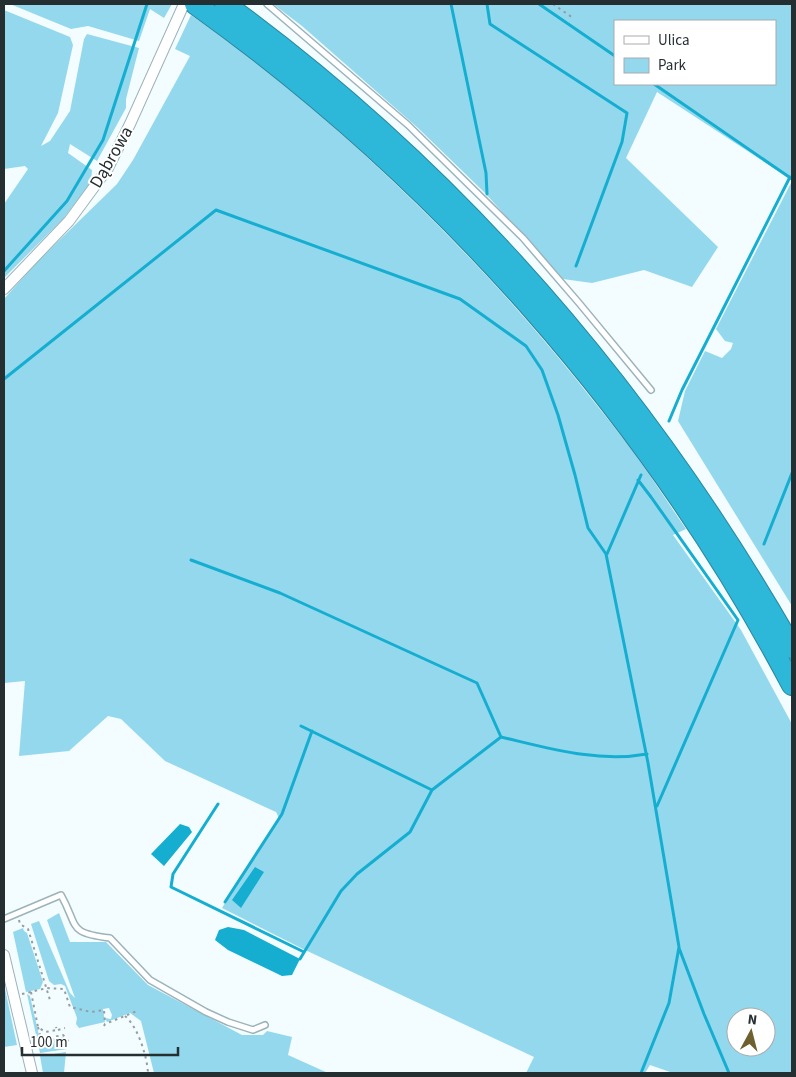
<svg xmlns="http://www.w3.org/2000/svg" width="796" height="1077" viewBox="0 0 796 1077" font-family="'Source Sans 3',sans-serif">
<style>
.green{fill:#94d8ed;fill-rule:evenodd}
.water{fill:#15aed1}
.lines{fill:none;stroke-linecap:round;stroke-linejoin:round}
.stream{stroke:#15aed1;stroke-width:3}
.lane-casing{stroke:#9cb3ba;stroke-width:8}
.street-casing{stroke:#9cb3ba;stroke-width:12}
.highway-casing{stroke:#2a879e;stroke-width:22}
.path{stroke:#949da0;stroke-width:2;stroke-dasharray:2.5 4;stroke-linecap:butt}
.lane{stroke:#fff;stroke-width:5}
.street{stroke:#fff;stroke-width:10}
.highway{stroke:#2db7d9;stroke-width:20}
.labels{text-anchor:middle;stroke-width:4;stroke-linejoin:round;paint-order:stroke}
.street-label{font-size:18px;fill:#252e31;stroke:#fff}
</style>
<rect width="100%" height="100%" fill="#f3fcff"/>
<path class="green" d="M10,4h162l-8,14 -14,-9 -11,32 -51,-15 -17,3z
M273,4h519v176l-135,-88 -31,66 92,89 -26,40 -48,-17 -52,13 -29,-4 -78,-86 -67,-65 -116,-102zM615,21h160v63h-160z
M4,10l66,27 3,8 -15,68 -17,33 9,-5 20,-30 14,-72 3,-5 52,14 -13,51v9l-29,53 -27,-17 -2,9 24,17 -1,12 -28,37 -59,59v-74l24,-35 -3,-3 -21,3z
M191,15c59,40 114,86 167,134 86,78 166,163 237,254 15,19 30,37 44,57 16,22 31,46 47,69l-13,6 68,95 51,94v349h-119l-23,-8 -5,8h-119l8,-16 -231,-108 -81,-41 57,-90 -3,-6 -111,-51 -44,-42 -13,-3 -39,35 -50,5 6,-75 -21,2v-384l32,-36 81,-79 16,-24 57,-104 -15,-7zM736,1017h30v30h-30z
M792,181v425l-114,-185 7,-30 20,-40 17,7 9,-9 2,-6 -8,-2 -9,-12z
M59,913l11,29h36l42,43 94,50h21l4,-4 25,6 -4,18 40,18h-174l-13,-52 -11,-8 -23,9 -2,-4 6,1 1,-4 -3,-7 -6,1 2,13 -26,6 -3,-4 1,-6 -12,-32 -4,-2 -7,1 -5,-4 -18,-57 8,-3 31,72 5,5 -28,-78z
M23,928l1,3 3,2 16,49 -3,7 -14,3 -13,-60z
M4,984l13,61 -13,2z
M27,994l3,2 10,44h6l17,-3 5,6 -1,6 -27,4z
M66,1052l-2,21h-21l-3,-17z"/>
<path class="water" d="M180,824l9,3 3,5 -28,34 -13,-12z
M255,867l9,5 -23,36 -9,-8z
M228,927l16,3 56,29 -8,16 -10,1 -54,-26 -13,-10 4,-10z"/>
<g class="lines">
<path class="stream" d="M451,4l35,169 1,21
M487,4l3,20 137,89 -5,29 -46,124
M539,4l76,52
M654,84l138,95
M4,271l63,-70 36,-61 44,-136
M4,379l212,-169 244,89 66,47 16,24 16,45 17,60 13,53 18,26 42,209 31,184 -10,56 -28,70
M669,421l13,-31 108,-213
M638,480l13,17 87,123 -81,186
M764,544l28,-71
M607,554l34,-79
M191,560l89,33 197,90 24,54
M301,726l131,64
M501,737c47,11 97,26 146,17
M218,804l-45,70 -2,13 133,65
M225,902l57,-88 30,-83
M679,948l25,66 25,59
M300,959l41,-68 16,-17 53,-42 22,-42 69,-53"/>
<defs>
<path id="lane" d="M267,4l141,121 115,113 56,65 72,87
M4,919l57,-24c18,32 6,38 49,43l40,42 56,32 22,10 25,8 12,-5"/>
<path id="street" d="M4,289l65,-68 39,-53 22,-44 54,-120
M4,955l28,118"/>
<path id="highway" d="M195,4c246,176 456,413 597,681
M225,4c237,173 422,390 567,644"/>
</defs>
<use href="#lane" class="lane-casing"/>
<use href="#street" class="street-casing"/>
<use href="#highway" class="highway-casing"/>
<path class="path" d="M553,4l20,14
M19,920l1,4 8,5 22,71
M31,992l7,35 7,5 12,-2 -1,-3
M22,994l25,-6 17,1 6,18 21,5 13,-2 1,14
M125,1016c13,11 22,40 23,57
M104,1026l1,-2 32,-13
M38,1027l2,8 5,4 18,-4 6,7
M58,1030l7,-2"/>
<use href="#lane" class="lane"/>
<use href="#street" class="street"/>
<use href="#highway" class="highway"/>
</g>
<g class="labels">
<g class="street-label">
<text transform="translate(111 157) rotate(-60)" y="6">Dąbrowa</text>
</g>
</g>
<rect width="796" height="1077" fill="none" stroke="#252e31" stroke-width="10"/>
<rect x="614" y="20" width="162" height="65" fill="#ffffff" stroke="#a8abad"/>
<rect x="624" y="36" width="25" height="8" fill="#ffffff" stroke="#a8abad"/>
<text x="658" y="45" font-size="15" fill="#252e31">Ulica</text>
<rect x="624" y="58" width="25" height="15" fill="#94d8ed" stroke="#a8abad"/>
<text x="658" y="70" font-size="15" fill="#252e31">Park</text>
<g transform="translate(751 1032) rotate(7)"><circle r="24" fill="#ffffff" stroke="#a8abad"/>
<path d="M0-4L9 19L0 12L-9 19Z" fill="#6f612f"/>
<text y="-8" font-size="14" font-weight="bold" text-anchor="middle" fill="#252e31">N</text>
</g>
<path d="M22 1047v8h156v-8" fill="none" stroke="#252e31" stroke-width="2.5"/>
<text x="30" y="1047" font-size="15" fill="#252e31" stroke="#ffffff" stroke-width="4" paint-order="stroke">100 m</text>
</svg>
